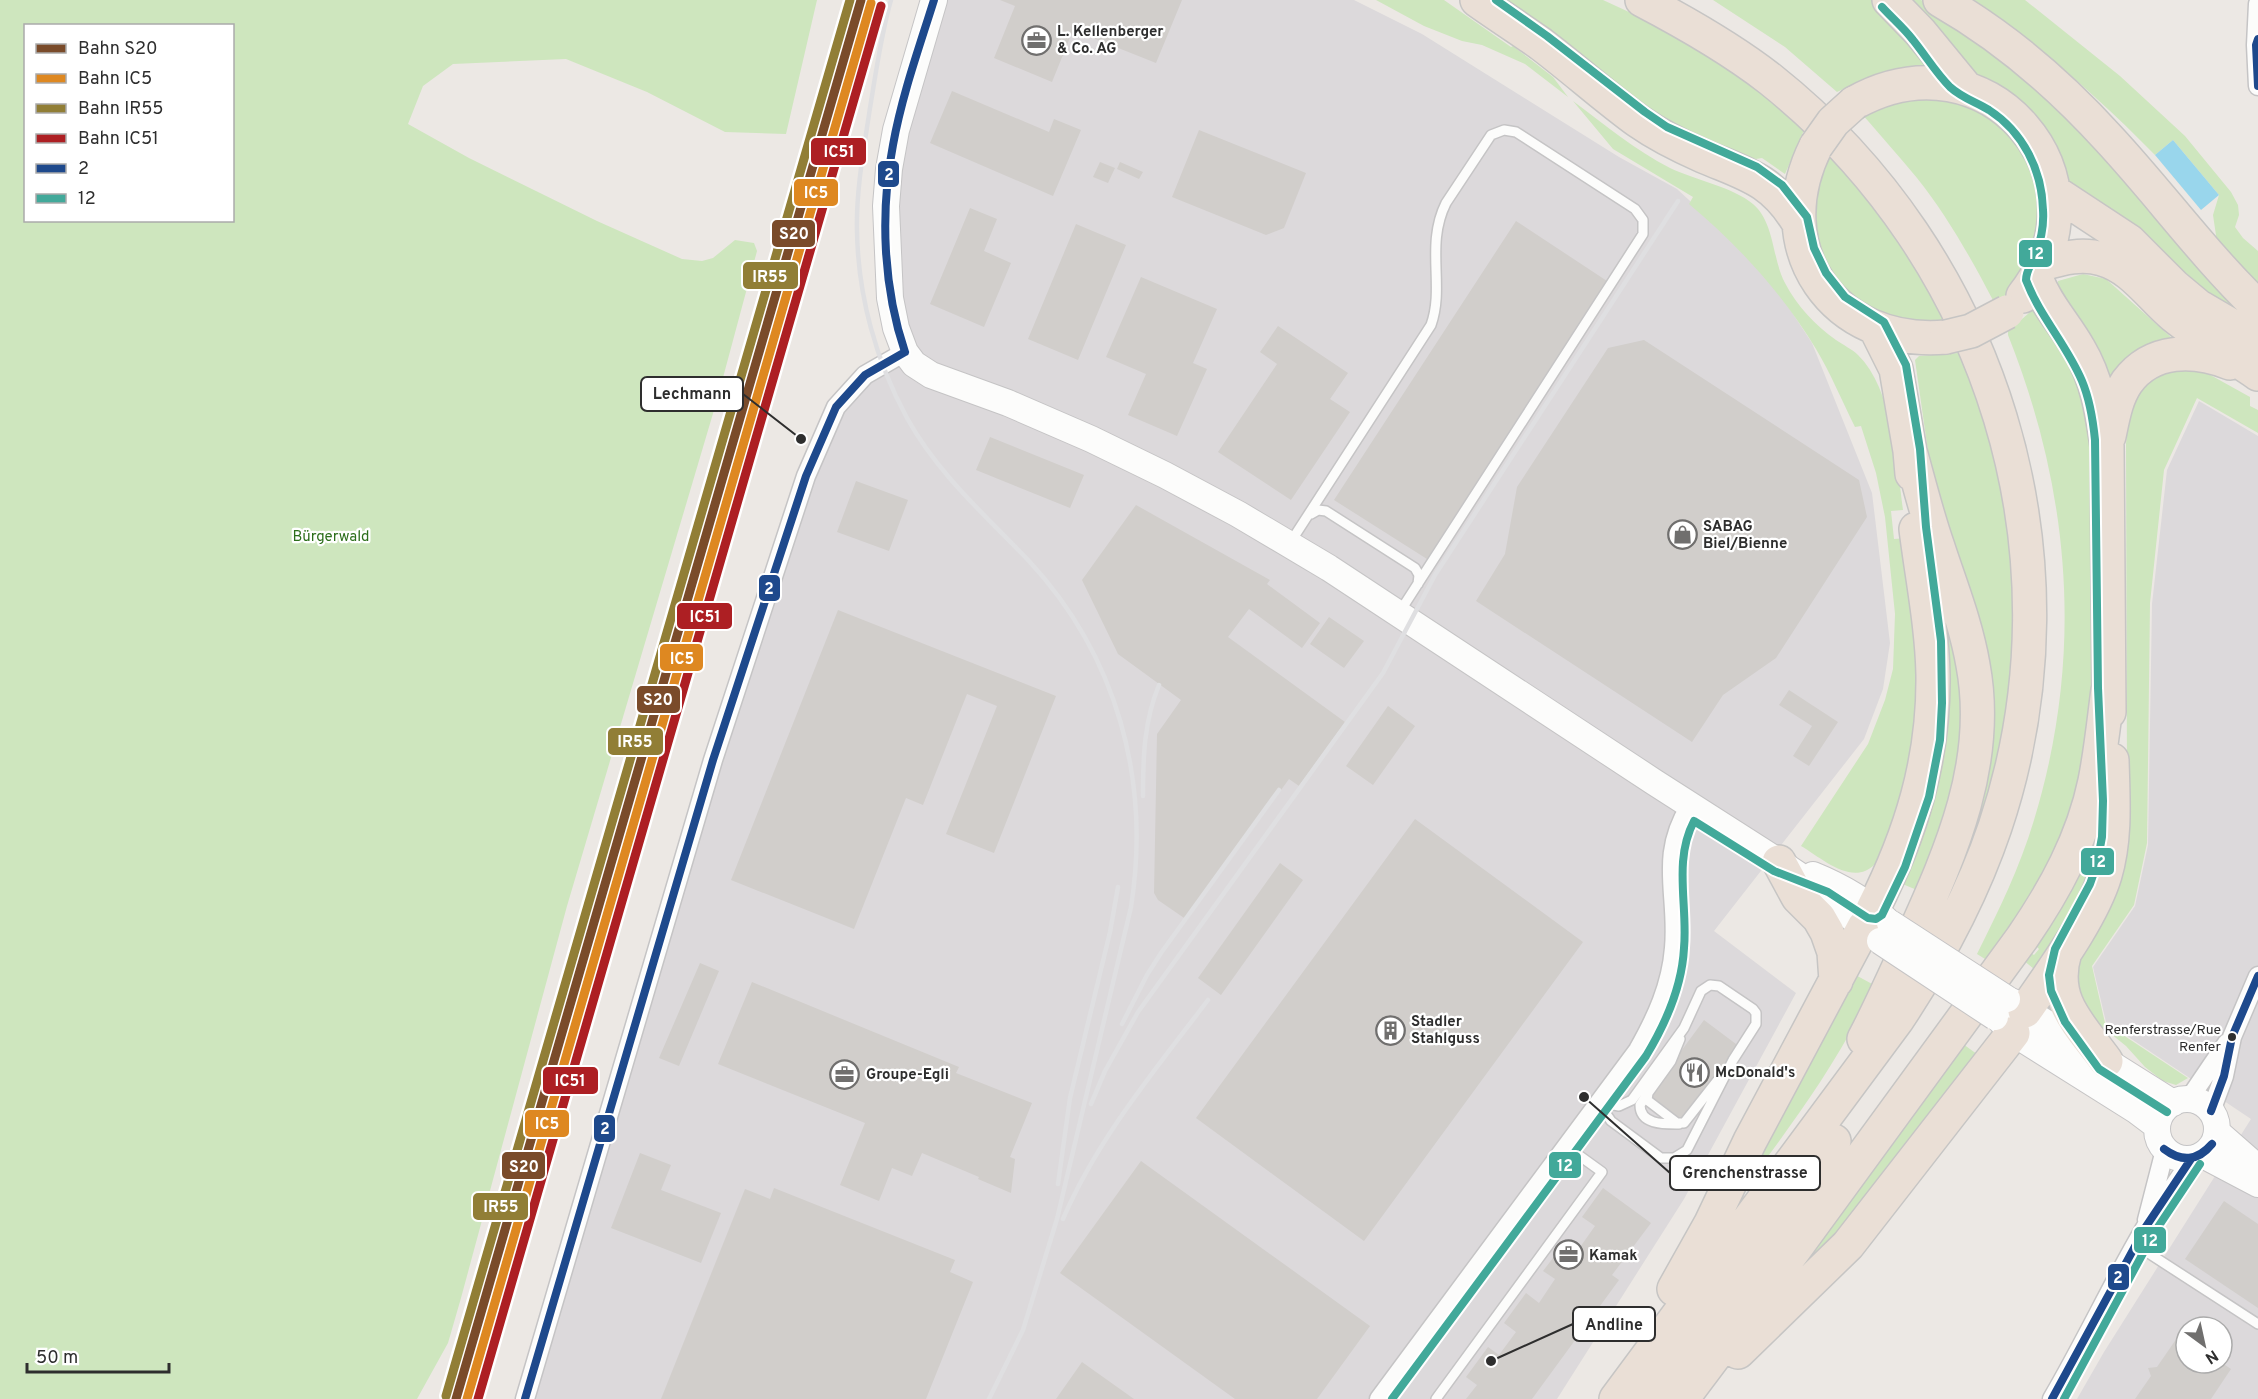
<svg xmlns="http://www.w3.org/2000/svg" width="2258" height="1399" viewBox="0 0 2258 1399" font-family="Overpass,sans-serif">
<style>
.industrial{fill:#dcd9db;fill-rule:evenodd}
.green{fill:#cee6be;fill-rule:evenodd}
.water{fill:#99d6ec}
.building{fill:#d1cecb}
.lines{fill:none;stroke-linecap:round;stroke-linejoin:round}
.service-casing{stroke:#c5c4c5;stroke-width:12}
.minor-casing{stroke:#c5c4c5;stroke-width:21}
.secondary-casing{stroke:#c5c4c5;stroke-width:28}
.motorway-casing{stroke:#c6c5c4;stroke-width:36}
.service{stroke:#fcfcfb;stroke-width:9}
.minor{stroke:#fcfcfb;stroke-width:18}
.secondary{stroke:#fcfcfb;stroke-width:26}
.motorway{stroke:#eadfd6;stroke-width:33}
.rail{stroke:#dfdfe1;stroke-width:4.5}
.secondary-bridge-casing{stroke:#c5c4c5;stroke-width:28;stroke-linecap:butt}
.motorway-bridge-casing{stroke:#c6c5c4;stroke-width:36;stroke-linecap:butt}
.secondary-bridge{stroke:#fcfcfb;stroke-width:26}
.motorway-bridge{stroke:#eadfd6;stroke-width:33}
.bus-1-casing{stroke:#fff;stroke-width:12}
.bus-2-casing{stroke:#fff;stroke-width:12}
.bus-1{stroke:#1e498c;stroke-width:8}
.bus-2{stroke:#42a99a;stroke-width:8}
.rail-1-casing{stroke:#fff;stroke-width:14}
.rail-2-casing{stroke:#fff;stroke-width:14}
.rail-3-casing{stroke:#fff;stroke-width:14}
.rail-4-casing{stroke:#fff;stroke-width:14}
.rail-1{stroke:#7a4b2a;stroke-width:9}
.rail-2{stroke:#de8821;stroke-width:9}
.rail-3{stroke:#917e36;stroke-width:9}
.rail-4{stroke:#ad1f23;stroke-width:9}
.bus-dot{fill:#2e2e2e;stroke:#fff;stroke-width:2}
.labels{text-anchor:middle;stroke-width:4.5;stroke-linejoin:round;paint-order:stroke}
.bus-label{font-size:14px;fill:#2e2e2e;stroke:#fff;text-anchor:end}
.poi-label{font-size:15px;font-weight:bold;fill:#2e2e2e;stroke:#fff;text-anchor:start}
.park-label{font-size:15px;fill:#2c6e1b;stroke:#fff}
.leader{fill:none;stroke:#2e2e2e;stroke-width:2}
.callout-dot{fill:#2e2e2e;stroke:#fff;stroke-width:2}
.callout{fill:#fff;stroke:#2e2e2e;stroke-width:2}
.callout-label{font-size:16px;text-anchor:middle;font-weight:bold;fill:#2e2e2e}
.line-badge{stroke:#fff;stroke-width:2}
.badge-label{font-size:16px;text-anchor:middle;font-weight:bold;fill:#fff}
</style>
<rect width="100%" height="100%" fill="#ece8e4"/>
<path class="industrial" d="M934,0h420l68,34 197,123 58,32 86,79 49,75 60,150 18,150 -7,46 -19,50 -150,192 82,62 -112,206 -127,200h-1032l188,-639 123,-353 69,-55 -19,-146z
M2199,401l59,35v963h-181l27,-47 147,-233 -145,-97 -13,-55 42,-61 13,-61 4,-241 15,-134zM2186,1327h36v36h-36z"/>
<path class="green" d="M0,0h817l-31,134 -61,-2 -78,-40 -81,-33 -113,5 -30,22 -15,38 61,34 128,63 85,38 20,2 11,-3 22,-18 19,3 3,8 -40,149 -150,506 -106,392 -13,45 -31,56h-417zM26,26h206v194h-206z
M1376,0h68l67,47 2,-1 40,31 15,20 -43,-33 -43,-19 -20,-4 -38,-15z
M1490,0h113l39,18 46,25 46,30 39,28 31,29 -19,44 -23,-16 -6,1 -40,-13 -41,-19z
M1713,0h160l15,13 40,54 -21,1 -36,8 -34,16 -52,-45z
M1912,0h9l20,12 81,56 236,253 -44,-21 -144,-117 -20,-47 -17,-22 -34,-28 -25,-12z
M1974,0h51l95,76 65,60 46,56 7,13 1,10 -4,12 8,11 15,13v36l-41,-45 -4,-27 6,-20 -46,-55 -18,15c-56,-57 -115,-109 -181,-155z
M1956,97l54,31 29,56 1,49 -31,59 -14,12c-23,-44 -47,-87 -78,-126 -18,-22 -37,-43 -55,-64l27,-14z
M1573,101c32,24 62,49 97,67 25,12 63,19 83,36 22,19 19,55 32,79 12,23 30,42 51,57 7,5 16,9 22,15 35,34 39,109 45,155l-12,1 3,28 13,-1 11,99 -3,117 -35,113 -5,-3c-22,23 -52,-5 -74,-18l67,-102 17,-44 8,-31 2,-55 -10,-97 -9,-44 -15,-47 -6,1c-13,-26 -24,-53 -39,-78 -34,-56 -77,-103 -127,-145l4,-7 -80,-48z
M1827,152l17,18 46,57 59,97h-44l-49,-22 -31,-36 -14,-45 10,-58z
M2083,274l23,5 67,60 -59,50 -57,-101 1,-7z
M2036,307l54,88 5,303 -15,111 -87,155 -16,-10c22,-44 43,-87 57,-134 50,-164 37,-327 -26,-485v-4z
M1958,353l21,47 28,114 7,99 -7,95 -20,93 -20,58 -32,68 41,-139 -61,-428 4,-4z
M2179,369l26,3 45,25v9l8,4v23l-61,-35 -33,72 -14,133 -3,240 -13,62 -42,61 13,57 83,55 -12,7 -13,-4 -18,-14 -19,-21 -31,-25 -6,-6 -15,-32 53,-202 -1,-337c4,-41 11,-63 53,-75z
M1939,593l15,52 7,48v51l-9,55 -35,91 -17,-7z
M2101,816v46l-61,112 -17,-14 6,-8 5,3 5,-6 -4,-4z
M1850,972l24,13c-36,80 -88,147 -140,217z
M1963,1044l18,13 -121,156 -70,71z"/>
<path class="water" d="M2173,140l46,55 -18,15 -46,-55z"/>
<path class="building" d="M1000,0h182l-26,63 -83,-33 -21,52 -58,-24 21,-52z
M952,91l97,41 5,-13 27,11 -28,66 -123,-53z
M1199,130l107,43 -22,55 -18,7 -94,-38z
M1100,162l15,6 -7,15 -15,-6z
M1120,162l23,10 -4,7 -22,-10z
M970,208l27,11 -13,32 27,12 -27,64 -54,-23z
M1516,221l91,60 -180,278 -93,-59z
M1076,224l50,21 -48,115 -50,-21z
M1141,277l76,32 -24,54 14,6 -30,67 -49,-21 18,-41 -40,-17z
M1278,326l70,47 -18,26 20,13 -59,88 -73,-48 59,-88 -17,-12z
M1644,340l215,140 8,37 -91,141 -53,37 -31,47 -216,-141 29,-47 12,-67 91,-139z
M990,437l94,38 -14,33 -94,-38z
M856,481l52,19 -19,51 -52,-19z
M1136,505l134,75 -3,4 53,39 -18,25 -53,-39 -21,28 117,85 -46,64 -10,-7 -102,141 -29,-20 -4,-7 3,-159 24,-34 -63,-46 -36,-74z
M838,610l218,86 -62,157 -48,-19 51,-128 -30,-12 -44,111 -17,-7 -52,131 -123,-49z
M1329,617l35,24 -20,27 -34,-24z
M1789,690l49,32 -29,44 -16,-10 19,-30 -33,-21z
M1388,706l27,20 -42,59 -27,-19z
M1415,819l168,123 -219,299 -168,-123z
M1280,863l23,17 -82,115 -23,-17z
M700,963l19,8 -40,95 -20,-8z
M752,982l207,85 -3,6 76,30 -22,54 5,2 -4,34 -33,-14 1,-2 -57,-24 -10,23 -20,-8 -13,33 -39,-16 25,-62 -147,-59z
M1704,1020l36,27 -57,76 -35,-27z
M640,1153l31,12 -10,25 60,23 -20,50 -90,-35z
M1141,1161l229,165 -53,73h-82l-175,-126z
M774,1188l181,72 -5,12 23,10 -47,117h-265l84,-210 25,10z
M1603,1188l48,35 -39,52 7,5 -87,119h-66l11,-14 -11,-8 22,-30 11,8 17,-23 -12,-9 22,-30 13,10 16,-24 -12,-8 23,-30 12,9 17,-24 -13,-9z
M2224,1201l34,23v84l-73,-49z
M2179,1335l7,4v24h36l9,6 -20,30h-76l16,-23 -3,-8 9,-1z
M1082,1362l52,37h-78z"/>
<g class="lines">
<defs>
<path id="service" d="M1311,514l7,-4 8,1 89,57 4,7 -1,9
M1290,543l141,-218c14,-39 -6,-80 15,-122l45,-68 13,-5 12,2 119,77 8,11v14l-244,379
M1710,985l9,1 34,23 3,4v11l-23,36 -46,90 -13,8h-13l-50,-37 -13,-19 21,4 13,-6 52,-72 17,-37z
M1680,1039l-9,22 -23,32 -1,7 30,23h7l33,-42
M1648,1093l-8,12c0,20 25,19 39,19
M2136,1245l122,79
M1436,1399l166,-227 -36,-26"/>
<path id="minor" d="M2258,4l-2,41 2,41
M2189,1099l38,-56
M2211,1111l13,-35 8,-39 26,-61
M2147,1220l18,-70
M525,1399l188,-639 93,-284 30,-69 29,-32 40,-23
M1379,1399l259,-349c18,-32 33,-64 36,-102 5,-54 -16,-91 16,-142
M2052,1399c33,-56 60,-115 93,-171 14,-24 33,-44 46,-69"/>
<path id="secondary" d="M934,0l-38,130 -7,39 -3,37 4,92 6,30 9,24 9,12 17,11 77,28 83,36 74,36 73,39 91,54 325,214 125,80 21,14 78,63
M1813,875c27,11 52,25 73,45
M2011,1001l162,102
M2001,1021l12,12 124,78 20,15
M2157 1129a30 30 0 1 1 60 0a30 30 0 1 1-60 0Z
M2217,1132l41,36
M2203,1155l55,29"/>
<path id="motorway" d="M1477,0c21,15 43,29 64,44 33,25 64,53 97,77 20,14 42,25 65,35 42,18 69,23 95,66
M1889,0l31,32 46,56
M1940,0c63,36 120,85 169,139 51,55 95,116 149,168
M1854,103c133,-75 262,74 169,193
M1816,146c-51,102 17,201 130,191
M2053,191l76,50 45,45 24,20 60,35
M2043,264c20,-6 39,-11 59,-5 30,8 49,38 72,57 26,21 56,39 84,58
M2036,278c10,27 29,46 43,71 18,30 23,63 28,97l2,266
M1876,329l20,40 14,82 2,23
M2109,436c4,-19 7,-38 18,-54 25,-34 67,-33 103,-19
M1779,862l19,35 21,21 8,14 7,20 2,29
M1873,909c38,-75 61,-149 60,-234 -1,-49 -11,-98 -17,-146
M2065,952c-15,48 15,73 41,109
M2025,1011c26,-38 67,-93 80,-136 11,-37 8,-77 7,-115
M1864,1039c18,-34 33,-69 49,-103 39,-86 78,-175 60,-271 -7,-41 -22,-78 -35,-118 -11,-31 -19,-64 -28,-96
M1674,1289l37,-66 39,-82 114,-214
M1738,1352l110,-107 165,-212
M1616,1399l281,-379c40,-60 75,-125 98,-193 91,-271 -2,-571 -225,-748 -40,-31 -84,-56 -128,-79
M1646,1399l188,-258
M1682,1399l112,-149 228,-312c33,-48 61,-99 73,-157 6,-30 9,-61 13,-91"/>
</defs>
<use href="#service" class="service-casing"/>
<use href="#minor" class="minor-casing"/>
<use href="#secondary" class="secondary-casing"/>
<use href="#motorway" class="motorway-casing"/>
<use href="#service" class="service"/>
<use href="#minor" class="minor"/>
<use href="#secondary" class="secondary"/>
<use href="#motorway" class="motorway"/>
<path class="rail" d="M891,0c-10,35 -15,72 -21,108 -6,40 -14,82 -13,123 1,65 19,130 50,187 31,56 78,97 122,143 88,95 122,219 102,346l-74,312 -34,111 -34,69
M1143,796c0,-39 1,-75 16,-111
M1122,1024l25,-49 14,-22 118,-163
M1091,1104l14,-33 33,-59 245,-339 52,-98 243,-374
M1058,1184l12,-86 40,-166 8,-45
M1063,1219c35,-81 92,-149 145,-219"/>
<defs>
<path id="secondary-bridge" d="M1890,923l117,76
M1880,941l115,76"/>
<path id="motorway-bridge" d="M1816,146l17,-24 21,-19
M1946,337l25,-6 36,-19"/>
</defs>
<use href="#secondary-bridge" class="secondary-bridge-casing"/>
<use href="#motorway-bridge" class="motorway-bridge-casing"/>
<use href="#secondary-bridge" class="secondary-bridge"/>
<use href="#motorway-bridge" class="motorway-bridge"/>
<defs>
<path id="bus-1" d="M2258,39l-2,6 2,41
M905,352c-22,-65 -25,-140 -12,-207 9,-50 26,-97 41,-145
M2211,1111l13,-35 8,-39 26,-61
M2164,1149c18,13 33,12 48,-5
M2164,1149c17,13 34,13 48,-5
M525,1399l188,-639 93,-284 30,-69 29,-32 40,-23
M2052,1399l93,-171 46,-69"/>
<path id="bus-2" d="M1882,7c10,11 22,21 31,33 13,16 23,33 37,47 12,11 26,15 39,23 34,22 53,60 54,100 1,15 -2,31 -8,45 -3,8 -9,16 -9,25 14,37 41,65 56,101 8,19 11,39 13,59l3,248 5,113 -1,36 -5,27 -7,20 -35,65 -6,26 2,16 14,31 34,47 68,43
M1392,1399l254,-343c20,-33 36,-69 38,-108 4,-42 -11,-87 10,-127l80,50 54,21 40,26 8,1 6,-4 23,-48 24,-70 11,-57 2,-37 -1,-62 -15,-114 -6,-78 -14,-84 -22,-43 -39,-25 -19,-24 -12,-25 -7,-31 -25,-32 -25,-18 -90,-40 -22,-15 -98,-76 -51,-36
M2064,1399l90,-166 46,-69"/>
</defs>
<use href="#bus-1" class="bus-1-casing"/>
<use href="#bus-2" class="bus-2-casing"/>
<use href="#bus-1" class="bus-1"/>
<use href="#bus-2" class="bus-2"/>
<defs>
<path id="rail-1" d="M456,1399l405,-1399"/>
<path id="rail-2" d="M467,1399l404,-1396"/>
<path id="rail-3" d="M446,1396l404,-1396"/>
<path id="rail-4" d="M478,1399l403,-1393"/>
</defs>
<use href="#rail-1" class="rail-1-casing"/>
<use href="#rail-2" class="rail-2-casing"/>
<use href="#rail-3" class="rail-3-casing"/>
<use href="#rail-4" class="rail-4-casing"/>
<use href="#rail-1" class="rail-1"/>
<use href="#rail-2" class="rail-2"/>
<use href="#rail-3" class="rail-3"/>
<use href="#rail-4" class="rail-4"/>
</g>
<defs>
<symbol id="office-ring" viewBox="-11 -11 22 22"><circle r="9.5" fill="#fff" stroke="#706f6e" stroke-width="1.5"/><path d="M-6-3h4V-5.5h4V-3h4V5H-6ZM-1-4.5V-3h2v-1.5ZM-6 0V1H6V0Z" fill="#706f6e"/></symbol>
<symbol id="shop-ring" viewBox="-11 -11 22 22"><circle r="9.5" fill="#fff" stroke="#706f6e" stroke-width="1.5"/><path d="M-5-2.5h2.3a2.7 3.5 0 0 1 5.4 0H5L5.5 6h-11ZM-1.5-2.5h3a1.5 2.3 0 0 0-3 0Z" fill="#706f6e"/></symbol>
<symbol id="building-ring" viewBox="-11 -11 22 22"><circle r="9.5" fill="#fff" stroke="#706f6e" stroke-width="1.5"/><path d="M-4-6H4V6H1V3H-1V6H-4ZM-2.5-4.3h1.7v1.8h-1.7ZM.8-4.3h1.7v1.8H.8ZM-2.5-1h1.7V.8h-1.7ZM.8-1h1.7V.8H.8Z" fill="#706f6e"/></symbol>
<symbol id="restaurant-ring" viewBox="-11 -11 22 22"><circle r="9.5" fill="#fff" stroke="#706f6e" stroke-width="1.5"/><path d="M-5-6h1v4h1v-4h1v4h1v-4h1v5L-1.5 .5V6h-2V.5L-5-1ZM5-6V6H3V1.5H1.5Q1.5-4 5-6Z" fill="#706f6e"/></symbol>
</defs>
<g fill-rule="evenodd">
<use href="#office-ring" x="1020" y="24" width="33" height="33"/>
<use href="#shop-ring" x="1666" y="518" width="33" height="33"/>
<use href="#building-ring" x="1374" y="1014" width="33" height="33"/>
<use href="#restaurant-ring" x="1678" y="1056" width="33" height="33"/>
<use href="#office-ring" x="828" y="1058" width="33" height="33"/>
<use href="#office-ring" x="1552" y="1238" width="33" height="33"/>
</g>
<circle class="bus-dot" cx="2232" cy="1037" r="5"/>
<g class="labels">
<g class="bus-label">
<text x="2221" y="1034">Renferstrasse/Rue<tspan x="2221" dy="17">Renfer</tspan></text>
</g>
<g class="poi-label">
<text x="1057" y="36">L. Kellenberger<tspan x="1057" dy="17">&amp; Co. AG</tspan></text>
<text x="1703" y="531">SABAG<tspan x="1703" dy="17">Biel/Bienne</tspan></text>
<text x="1411" y="1026">Stadler<tspan x="1411" dy="17">Stahlguss</tspan></text>
<text x="1715" y="1077">McDonald's</text>
<text x="866" y="1079">Groupe-Egli</text>
<text x="1589" y="1260">Kamak</text>
</g>
<g class="park-label">
<text x="331" y="541">Bürgerwald</text>
</g>
</g>
<path class="leader" d="M801 439L743 394M1584 1097L1670 1173M1491 1361L1573 1324"/>
<g class="callout-dot">
<circle cx="801" cy="439" r="6"/>
<circle cx="1584" cy="1097" r="6"/>
<circle cx="1491" cy="1361" r="6"/>
</g>
<g class="callout">
<rect x="641" y="377" width="102" height="34" rx="6"/>
<rect x="1670" y="1156" width="150" height="34" rx="6"/>
<rect x="1573" y="1307" width="82" height="34" rx="6"/>
</g>
<g class="callout-label">
<text x="692" y="399">Lechmann</text>
<text x="1745" y="1178">Grenchenstrasse</text>
<text x="1614" y="1330">Andline</text>
</g>
<g class="line-badge">
<rect x="810" y="137" width="57" height="29" rx="6" fill="#ad1f23"/>
<rect x="877" y="160" width="23" height="28" rx="6" fill="#1e498c"/>
<rect x="793" y="178" width="46" height="29" rx="6" fill="#de8821"/>
<rect x="771" y="219" width="45" height="29" rx="6" fill="#7a4b2a"/>
<rect x="2018" y="239" width="35" height="29" rx="6" fill="#42a99a"/>
<rect x="742" y="261" width="57" height="29" rx="6" fill="#917e36"/>
<rect x="758" y="574" width="23" height="28" rx="6" fill="#1e498c"/>
<rect x="676" y="602" width="57" height="28" rx="6" fill="#ad1f23"/>
<rect x="659" y="643" width="45" height="29" rx="6" fill="#de8821"/>
<rect x="636" y="685" width="45" height="29" rx="6" fill="#7a4b2a"/>
<rect x="607" y="727" width="57" height="29" rx="6" fill="#917e36"/>
<rect x="2080" y="847" width="35" height="29" rx="6" fill="#42a99a"/>
<rect x="542" y="1066" width="57" height="29" rx="6" fill="#ad1f23"/>
<rect x="524" y="1109" width="46" height="29" rx="6" fill="#de8821"/>
<rect x="593" y="1114" width="23" height="29" rx="6" fill="#1e498c"/>
<rect x="1548" y="1151" width="34" height="28" rx="6" fill="#42a99a"/>
<rect x="501" y="1151" width="45" height="29" rx="6" fill="#7a4b2a"/>
<rect x="472" y="1192" width="57" height="29" rx="6" fill="#917e36"/>
<rect x="2133" y="1226" width="34" height="28" rx="6" fill="#42a99a"/>
<rect x="2107" y="1263" width="23" height="28" rx="6" fill="#1e498c"/>
</g>
<g class="badge-label">
<text x="839" y="157">IC51</text>
<text x="889" y="180">2</text>
<text x="816" y="198">IC5</text>
<text x="794" y="239">S20</text>
<text x="2036" y="259">12</text>
<text x="770" y="282">IR55</text>
<text x="769" y="594">2</text>
<text x="705" y="622">IC51</text>
<text x="682" y="664">IC5</text>
<text x="658" y="705">S20</text>
<text x="635" y="747">IR55</text>
<text x="2098" y="867">12</text>
<text x="570" y="1086">IC51</text>
<text x="547" y="1129">IC5</text>
<text x="605" y="1134">2</text>
<text x="1565" y="1171">12</text>
<text x="524" y="1172">S20</text>
<text x="501" y="1212">IR55</text>
<text x="2150" y="1246">12</text>
<text x="2118" y="1283">2</text>
</g>
<rect x="24" y="24" width="210" height="198" fill="#ffffff" stroke="#ababab" stroke-width="1.5"/>
<rect x="36" y="44" width="30" height="9" fill="#7a4b2a" stroke="#ababab" stroke-width="1.5"/>
<text x="78" y="54" font-size="18" fill="#2e2e2e">Bahn S20</text>
<rect x="36" y="74" width="30" height="9" fill="#de8821" stroke="#ababab" stroke-width="1.5"/>
<text x="78" y="84" font-size="18" fill="#2e2e2e">Bahn IC5</text>
<rect x="36" y="104" width="30" height="9" fill="#917e36" stroke="#ababab" stroke-width="1.5"/>
<text x="78" y="114" font-size="18" fill="#2e2e2e">Bahn IR55</text>
<rect x="36" y="134" width="30" height="9" fill="#ad1f23" stroke="#ababab" stroke-width="1.5"/>
<text x="78" y="144" font-size="18" fill="#2e2e2e">Bahn IC51</text>
<rect x="36" y="164" width="30" height="9" fill="#1e498c" stroke="#ababab" stroke-width="1.5"/>
<text x="78" y="174" font-size="18" fill="#2e2e2e">2</text>
<rect x="36" y="194" width="30" height="9" fill="#42a99a" stroke="#ababab" stroke-width="1.5"/>
<text x="78" y="204" font-size="18" fill="#2e2e2e">12</text>
<g transform="translate(2204 1345) rotate(147)"><circle r="28" fill="#ffffff" stroke="#ababab" stroke-width="1.5"/>
<path d="M0-4.5L10 22L0 15L-10 22Z" fill="#706f6e"/>
<text y="-9" font-size="16" font-weight="bold" text-anchor="middle" fill="#2e2e2e">N</text>
</g>
<path d="M27 1363v9h142v-9" fill="none" stroke="#2e2e2e" stroke-width="3"/>
<text x="36" y="1363" font-size="18" fill="#2e2e2e" stroke="#ffffff" stroke-width="4.5" paint-order="stroke">50 m</text>
</svg>
